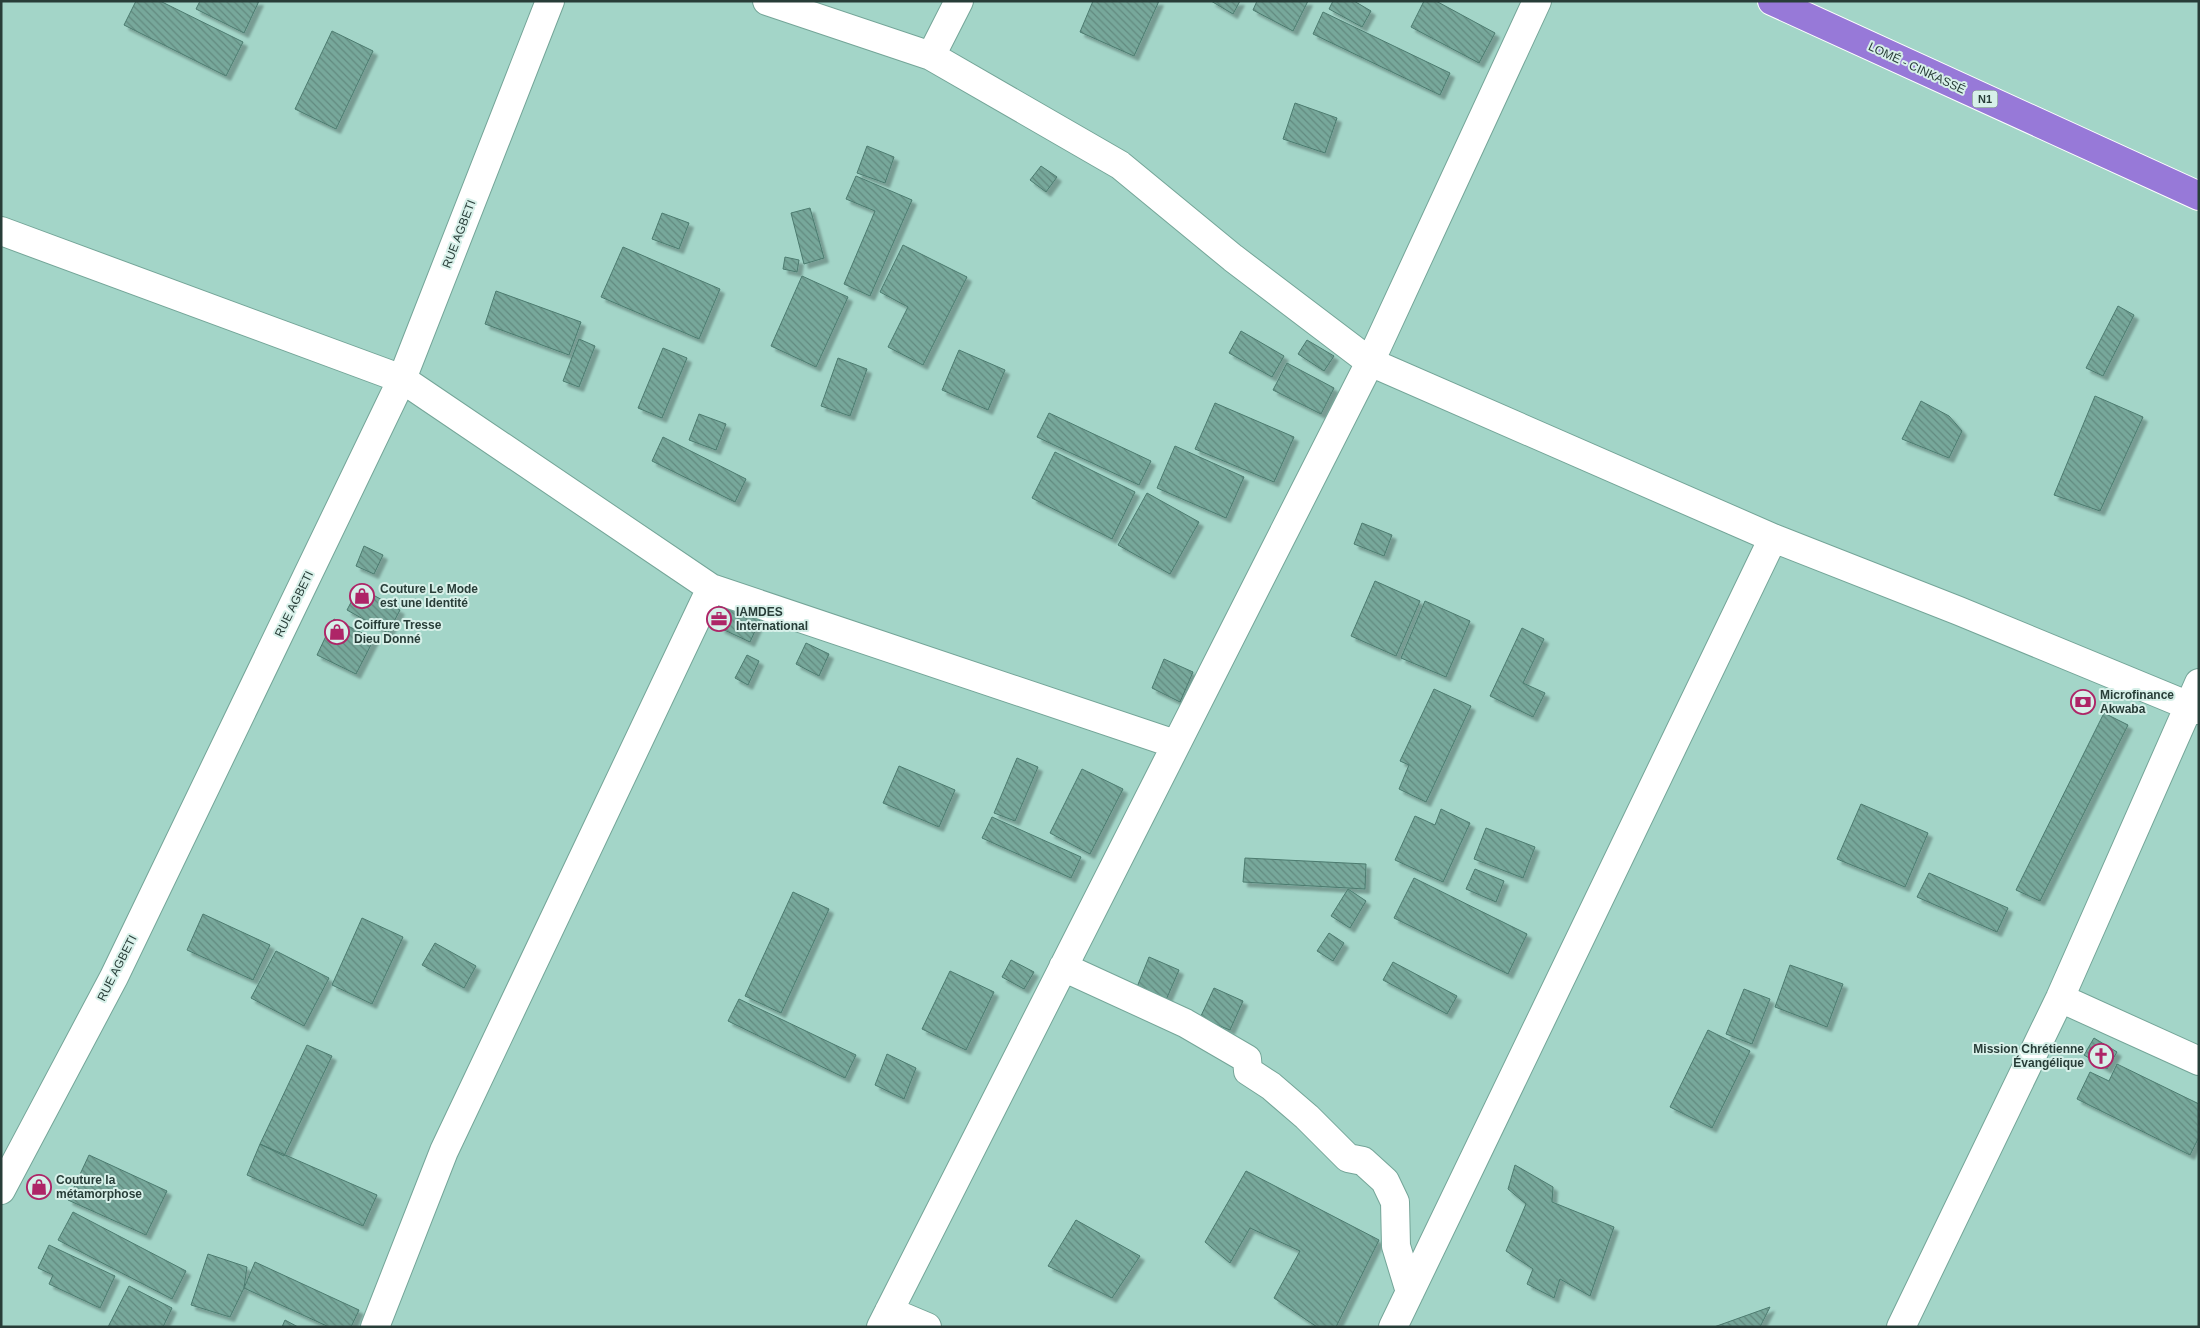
<svg xmlns="http://www.w3.org/2000/svg" width="2200" height="1328" viewBox="0 0 2200 1328" font-family="Arial,sans-serif">
<style>
.building{fill:url(#building-back-hatch);stroke:#4c7b6f;filter:url(#shadow)}
.lines{fill:none;stroke-linecap:round;stroke-linejoin:round}
.minor-casing{stroke:#74a598;stroke-width:30}
.highway-casing{stroke:#fff;stroke-width:30}
.minor{stroke:#fff;stroke-width:28}
.highway{stroke:#9779d8;stroke-width:28}
.labels{text-anchor:middle;stroke-width:4;stroke-linejoin:round;paint-order:stroke}
.shield{fill:#d7f0e9;stroke:#5c736d;stroke-width:1}
.shield-label{font-size:11px;font-weight:bold;fill:#283d38}
.street-label{font-size:12px;fill:#283d38;stroke:#d7f0e9}
.poi-label{font-size:12px;font-weight:bold;fill:#283d38;stroke:#d7f0e9;text-anchor:start}
</style>
<defs>
<pattern id="building-back-hatch" width="6" height="6" patternUnits="userSpaceOnUse" patternTransform="scale(1.25)"><rect width="6" height="6" fill="#77a89b"/><path d="M-1 5l2 2M0 0l6 6M5-1l2 2" fill="none" stroke="#628a7f"/></pattern>
<filter id="shadow"><feDropShadow dx="4.5" dy="4.5" stdDeviation="1" flood-color="#0004"/></filter>
</defs>
<rect width="100%" height="100%" fill="#a3d5c8"/>
<path class="building" d="M136,1h24l83,41 -17,34 -102,-51z
M200,1h59l-15,32 -48,-24z
M1093,1h66l-25,55 -54,-24z
M1211,1h29l-7,13z
M1257,1h51l-15,30 -40,-21z
M1333,1h21l17,10 -9,16 -33,-18z
M1424,1h12l59,32 -16,30 -68,-36z
M1323,12l127,61 -10,22 -127,-61z
M332,31l41,20 -37,78 -41,-20z
M1295,103l42,15 -12,35 -42,-14z
M867,146l27,11 -9,26 -28,-10z
M1041,166l16,11 -11,15 -16,-12z
M856,176l56,24 -42,96 -26,-12 31,-73 -29,-12z
M810,208l14,50 -20,6 -13,-51z
M662,213l27,10 -10,26 -27,-10z
M903,245l64,32 -44,88 -35,-18 20,-40 -28,-15z
M623,247l97,42 -21,50 -98,-42z
M785,257l14,3 -2,12 -14,-3z
M802,276l46,21 -32,70 -45,-21z
M496,291l85,31 -12,33 -84,-31z
M2118,306l16,9 -31,61 -17,-8z
M1241,331l43,25 -12,21 -43,-24z
M579,339l16,7 -16,41 -16,-6z
M1307,340l27,16 -10,15 -26,-17z
M663,348l24,10 -25,60 -24,-10z
M959,350l46,20 -17,40 -46,-20z
M838,358l29,11 -17,47 -29,-10z
M1287,363l47,25 -13,26 -48,-24z
M2095,396l48,21 -43,94 -46,-16z
M1921,401l28,15 13,15 -13,27 -47,-19z
M1215,403l79,34 -20,45 -79,-33z
M1049,413l102,48 -12,24 -102,-48z
M699,414l27,10 -10,26 -27,-10z
M663,437l83,42 -11,23 -83,-41z
M1175,446l69,31 -18,41 -69,-30z
M1055,452l80,40 -23,47 -80,-41z
M1147,493l52,29 -29,52 -52,-29z
M1362,523l30,12 -8,21 -30,-12z
M364,546l19,9 -9,19 -18,-8z
M1375,581l45,20 -24,55 -45,-20z
M359,587l41,23 -12,23 -41,-23z
M1425,601l45,20 -24,56 -45,-19z
M730,607l30,13 -10,22 -30,-14z
M334,619l40,20 -18,35 -39,-19z
M1522,628l22,11 -21,44 22,10 -12,24 -43,-21z
M806,643l23,11 -10,22 -23,-12z
M747,655l12,6 -11,24 -13,-7z
M1164,659l29,13 -13,30 -28,-14z
M1434,689l37,17 -45,96 -27,-13 10,-24 -9,-4z
M2104,713l24,12 -88,176 -24,-11z
M1017,758l21,9 -23,54 -21,-8z
M899,766l56,24 -16,37 -56,-24z
M1082,769l41,20 -33,65 -40,-21z
M1861,804l67,29 -23,54 -68,-28z
M1441,809l29,14 -27,59 -48,-22 20,-44 20,9z
M992,817l89,40 -10,21 -89,-40z
M1486,828l49,19 -12,31 -49,-19z
M1245,858l121,6 -1,25 -122,-7z
M1475,869l29,12 -8,21 -30,-13z
M1929,873l79,35 -11,24 -80,-35z
M1414,878l113,56 -19,40 -114,-56z
M1348,889l18,12 -16,27 -19,-12z
M793,892l36,17 -48,104 -36,-17z
M203,914l67,31 -17,35 -66,-30z
M362,918l41,19 -31,67 -40,-19z
M1329,933l15,10 -11,18 -16,-10z
M435,943l41,23 -12,22 -42,-23z
M276,951l53,27 -25,48 -53,-28z
M1149,957l30,13 -13,30 -29,-13z
M1011,960l23,12 -10,17 -22,-12z
M1393,962l64,34 -10,18 -64,-34z
M1790,965l53,19 -16,43 -52,-20z
M950,971l44,21 -28,58 -44,-21z
M1214,988l29,13 -13,29 -30,-12z
M1744,989l26,10 -18,45 -26,-10z
M739,999l117,56 -11,23 -117,-57z
M1708,1030l42,21 -38,77 -42,-21z
M2094,1038l23,14 -10,17 -23,-14z
M307,1045l25,11 -48,100 -24,-12z
M887,1054l29,14 -12,31 -29,-14z
M2117,1064l82,40v33l-9,18 -113,-56 13,-27 19,9z
M260,1144l117,51 -14,31 -116,-51z
M89,1155l78,36 -21,44 -78,-35z
M1515,1165l38,22 -1,15 62,25 -24,69 -30,-17 -6,19 -27,-14 6,-15 -27,-18 20,-47 -18,-15z
M1246,1171l133,69 -43,87h-19l-43,-29 26,-47 -50,-23 -20,35 -25,-21z
M73,1212l113,59 -14,28 -114,-59z
M1076,1220l64,36 -28,42 -64,-32z
M49,1245l66,31 -15,32 -51,-24 4,-9 -15,-7z
M208,1254l39,13 -3,21 -14,29 -39,-12z
M255,1262l104,48 -8,17h-22l-85,-39z
M129,1286l43,22 -9,19h-55z
M1770,1307l-10,20h-46z
M285,1320l13,7h-16z"/>
<g class="lines">
<defs>
<path id="minor" d="M767,1l164,55 189,109 113,93 137,104 403,176 186,73 240,99
M931,56l28,-55
M1,231l401,148 309,209 464,156
M1063,967l122,56 62,36 1,12 23,15 36,31 41,41 15,3 22,20 10,21 1,44 14,46
M2060,998l139,63
M1,1190l113,-213 288,-598 148,-378
M889,1311l38,16
M375,1327l69,-176 267,-563
M881,1327l489,-965 167,-361
M1393,1327l380,-789
M1901,1327l159,-329 139,-315"/>
<path id="highway" d="M1772,1l427,195"/>
</defs>
<use href="#minor" class="minor-casing"/>
<use href="#highway" class="highway-casing"/>
<use href="#minor" class="minor"/>
<use href="#highway" class="highway"/>
</g>
<defs>
<symbol id="shop-ring" viewBox="-11 -11 22 22"><circle r="9.5" fill="#d7f0e9" stroke="#ae2567" stroke-width="1.5"/><path d="M-5-2.5h2.3a2.7 3.5 0 0 1 5.4 0H5L5.5 6h-11ZM-1.5-2.5h3a1.5 2.3 0 0 0-3 0Z" fill="#ae2567"/></symbol>
<symbol id="office-ring" viewBox="-11 -11 22 22"><circle r="9.5" fill="#d7f0e9" stroke="#ae2567" stroke-width="1.5"/><path d="M-6-3h4V-5.5h4V-3h4V5H-6ZM-1-4.5V-3h2v-1.5ZM-6 0V1H6V0Z" fill="#ae2567"/></symbol>
<symbol id="bank-ring" viewBox="-11 -11 22 22"><circle r="9.5" fill="#d7f0e9" stroke="#ae2567" stroke-width="1.5"/><path d="M-6-4H6V4H-6ZM0-2.3a2.3 2.3 0 1 0 0 4.6a2.3 2.3 0 1 0 0-4.6Z" fill="#ae2567"/></symbol>
<symbol id="church-ring" viewBox="-11 -11 22 22"><circle r="9.5" fill="#d7f0e9" stroke="#ae2567" stroke-width="1.5"/><path d="M-1.2-6h2.4v3.5h3.3v2.4h-3.3V6h-2.4V-.1h-3.3v-2.4h3.3Z" fill="#ae2567"/></symbol>
</defs>
<g fill-rule="evenodd">
<use href="#shop-ring" x="348" y="582" width="28" height="28"/>
<use href="#office-ring" x="705" y="605" width="28" height="28"/>
<use href="#shop-ring" x="323" y="618" width="28" height="28"/>
<use href="#bank-ring" x="2069" y="688" width="28" height="28"/>
<use href="#church-ring" x="2087" y="1042" width="28" height="28"/>
<use href="#shop-ring" x="25" y="1173" width="28" height="28"/>
</g>
<g class="labels">
<rect class="shield" x="1972.5" y="90.5" width="25" height="17" rx="4"/>
<g class="shield-label">
<text x="1985" y="103">N1</text>
</g>
<g class="street-label">
<text transform="translate(1917 68) rotate(25)" y="4">LOMÉ - CINKASSÉ</text>
<text transform="translate(459 234) rotate(-69)" y="4">RUE AGBETI</text>
<text transform="translate(294 604) rotate(-64)" y="4">RUE AGBETI</text>
<text transform="translate(117 968) rotate(-63)" y="4">RUE AGBETI</text>
</g>
<g class="poi-label">
<text x="380" y="593">Couture Le Mode<tspan x="380" dy="14">est une Identité</tspan></text>
<text x="736" y="616">IAMDES<tspan x="736" dy="14">International</tspan></text>
<text x="354" y="629">Coiffure Tresse<tspan x="354" dy="14">Dieu Donné</tspan></text>
<text x="2100" y="699">Microfinance<tspan x="2100" dy="14">Akwaba</tspan></text>
<text x="2084" y="1053" text-anchor="end">Mission Chrétienne<tspan x="2084" dy="14">Évangélique</tspan></text>
<text x="56" y="1184">Couture la<tspan x="56" dy="14">métamorphose</tspan></text>
</g>
</g>
<rect width="2200" height="1328" fill="none" stroke="#283d38" stroke-width="5"/>
</svg>
